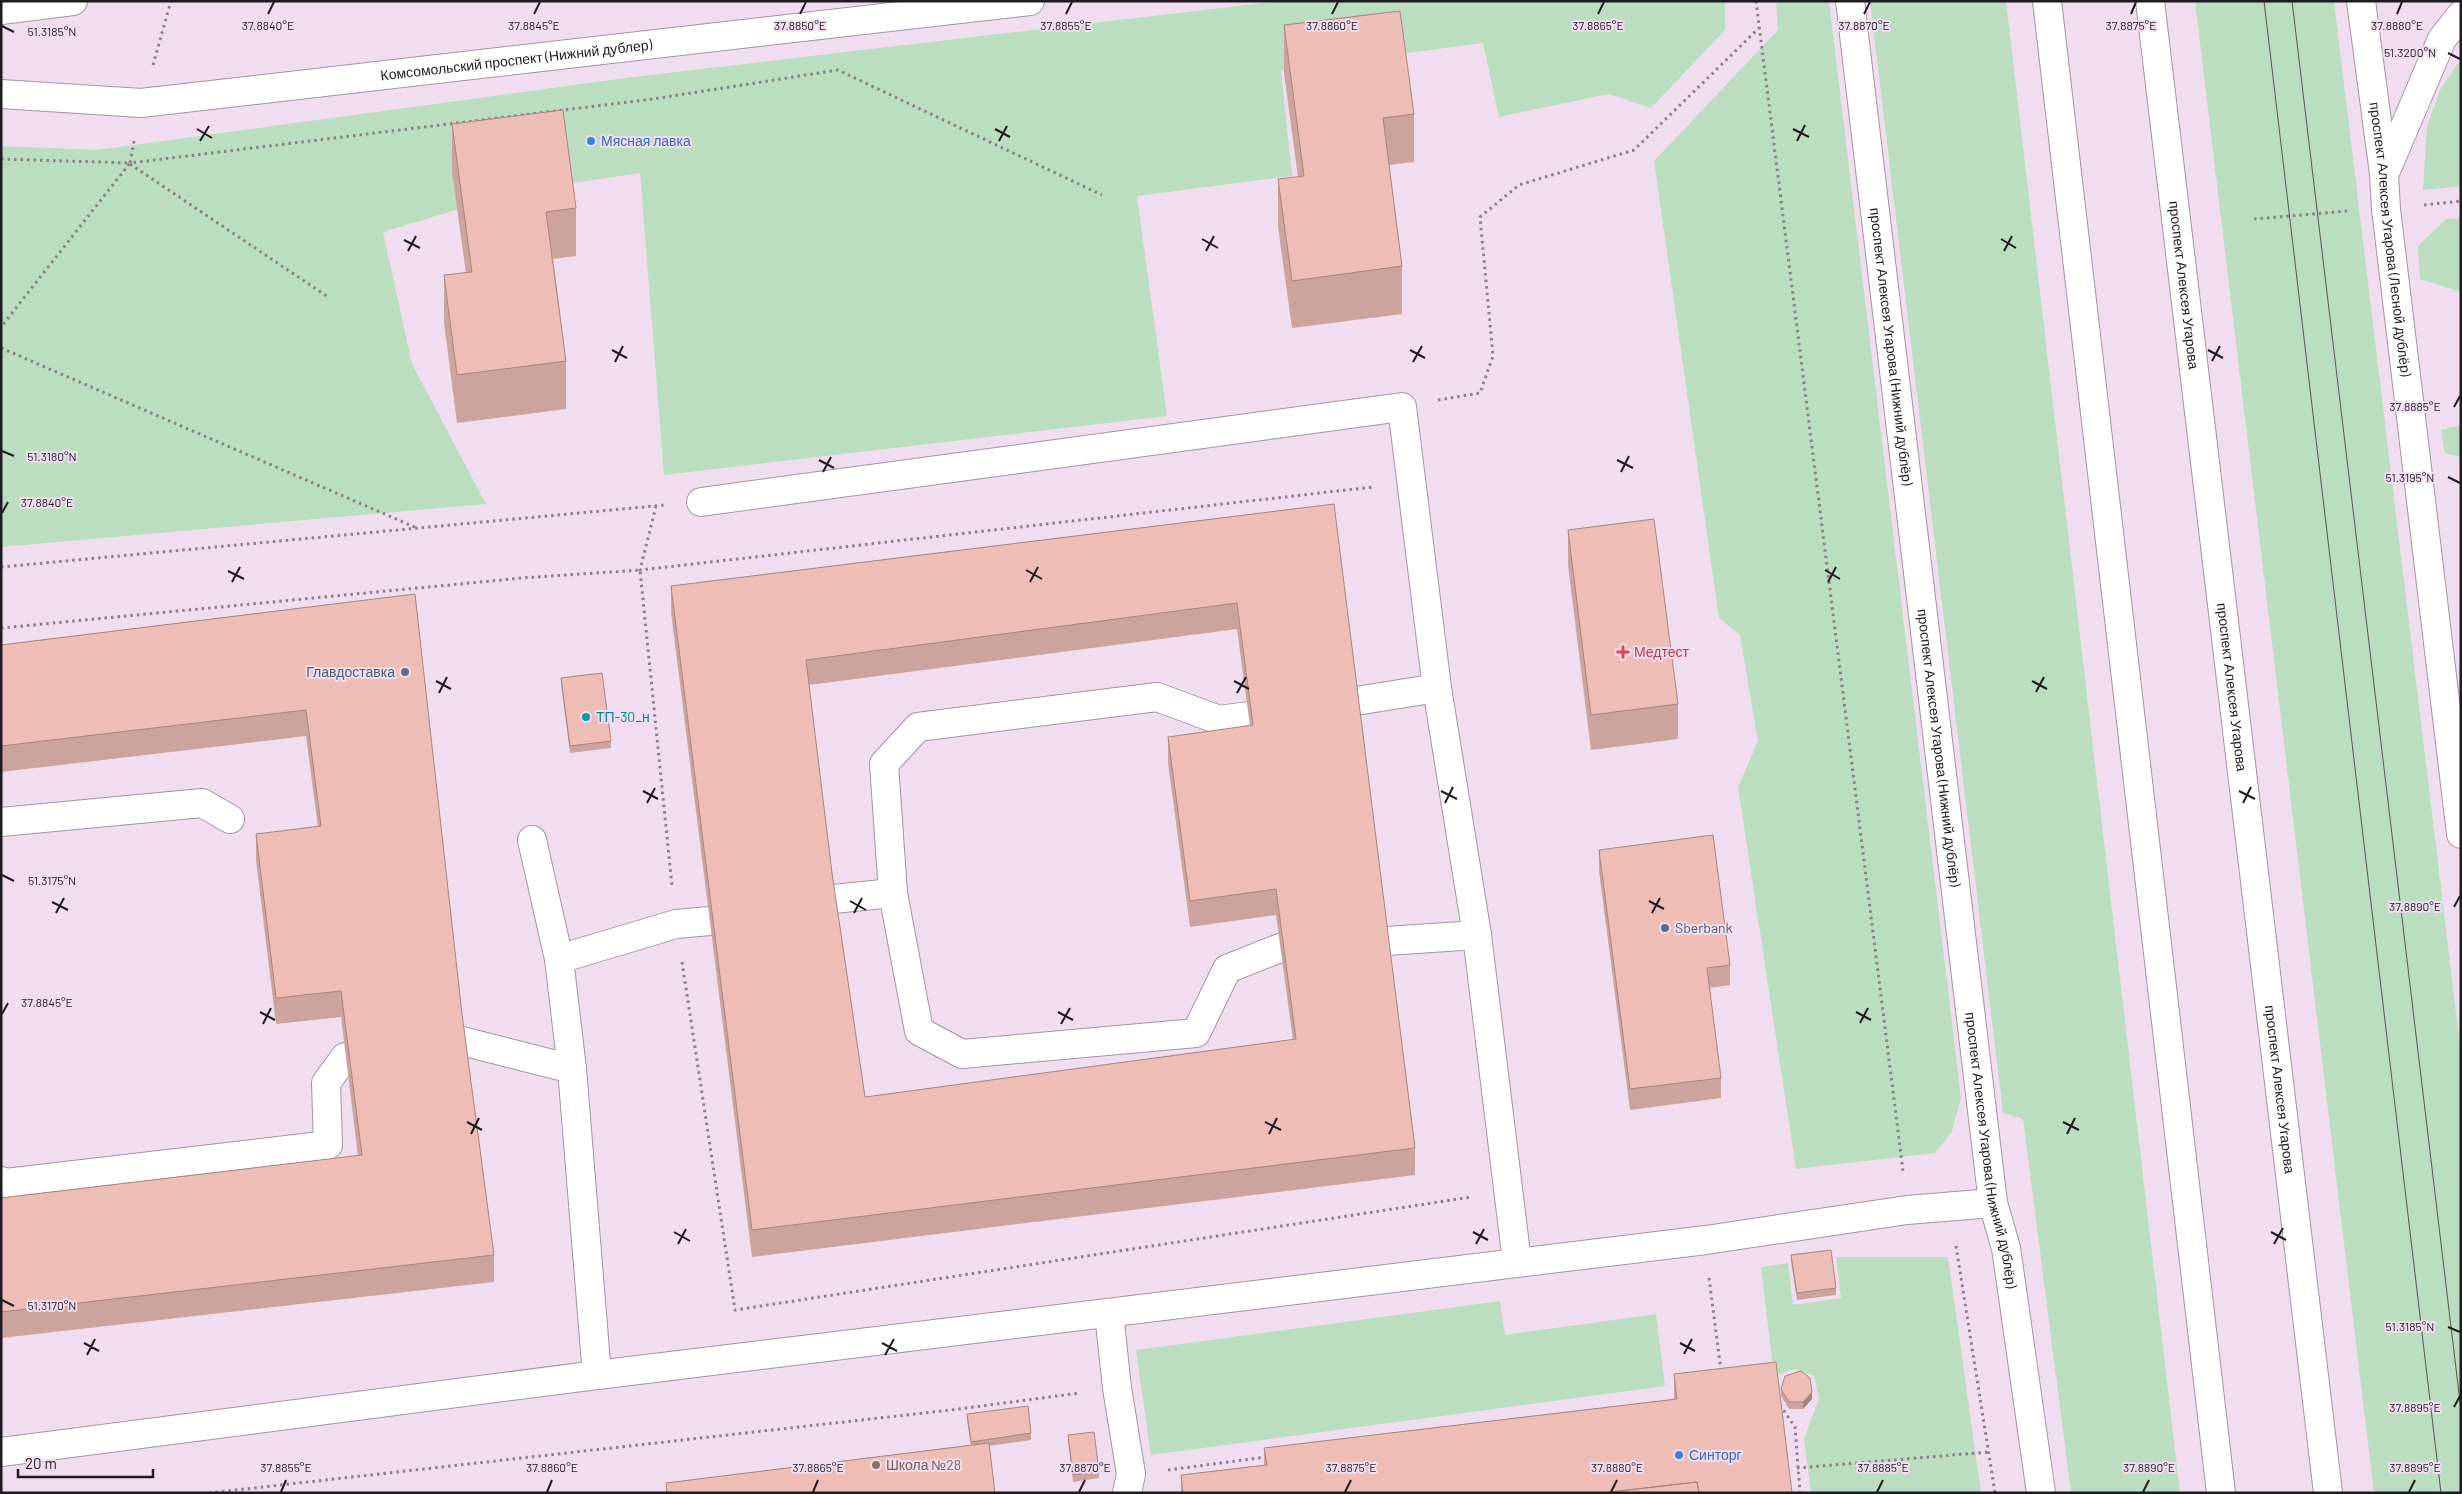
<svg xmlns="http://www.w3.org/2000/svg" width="2462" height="1494" viewBox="0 0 2462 1494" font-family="Barlow,sans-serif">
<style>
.green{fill:#bbdec1}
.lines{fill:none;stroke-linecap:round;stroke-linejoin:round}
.minor-casing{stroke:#a493a4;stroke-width:30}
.major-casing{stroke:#a493a4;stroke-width:30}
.path{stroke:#8b7f8c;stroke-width:3;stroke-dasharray:2.5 4;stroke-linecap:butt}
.minor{stroke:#fff;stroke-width:28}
.major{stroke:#fff;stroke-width:28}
.tram{stroke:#5a505b;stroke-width:1}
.wall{fill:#cda39d;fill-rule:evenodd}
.shaded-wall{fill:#a7857f}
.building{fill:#eebeb6;stroke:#a7857f;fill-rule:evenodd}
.ticks{fill:none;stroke:#201a21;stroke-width:2}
.shop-dot{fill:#3f7fe0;stroke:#f0def0;stroke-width:2}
.health-dot{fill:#e0444e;stroke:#f0def0;stroke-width:2}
.service-dot{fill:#5c6f8a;stroke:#f0def0;stroke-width:2}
.culture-dot{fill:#0f9aa8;stroke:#f0def0;stroke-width:2}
.education-dot{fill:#8d6e63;stroke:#f0def0;stroke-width:2}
.labels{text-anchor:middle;stroke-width:4;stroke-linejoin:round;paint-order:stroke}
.street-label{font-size:14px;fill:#201a21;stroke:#f0def0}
.shop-label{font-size:14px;fill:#366cbe;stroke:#f0def0;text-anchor:start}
.health-label{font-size:14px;fill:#be3a42;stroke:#f0def0;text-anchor:start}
.service-label{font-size:14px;fill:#4e5e75;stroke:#f0def0;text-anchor:end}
.culture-label{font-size:14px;fill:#0d838f;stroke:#f0def0;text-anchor:start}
.education-label{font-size:14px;fill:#785e54;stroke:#f0def0;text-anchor:start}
.ticks-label{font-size:12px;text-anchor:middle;fill:#201a21;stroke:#f0def0;stroke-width:4;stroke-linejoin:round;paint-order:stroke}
</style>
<rect width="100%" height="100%" fill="#f0def0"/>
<path class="green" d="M1281,1h444v29l-74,78 -43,-14 -109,23 -16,-74 -202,27 11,106 -155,20 30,220 -503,59 -24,-302 -121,18 -136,41 29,132 74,140 -485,43v-401l96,4 536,-73z
M1776,1h53l132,1097 -9,33 -17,22 -139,16 -58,-382 20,-46 -18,-106 -21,-17 -65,-457 124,-131z
M1870,1h136l174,1492h-109l-48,-374 -20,-6z
M2195,1h139l127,1053v439h-87z
M2461,59v127l-38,4 4,-64 14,-38z
M2461,218v74l-41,-13 -2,-33 28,-27z
M2461,425v32l-16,-4 -4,-23z
M1836,1257h112l33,236h-170l-7,-54 15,-41 -5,-22 -20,-7 -20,7 -13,-109 27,-4 5,42 48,-7z
M1500,1301l5,34 151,-21 9,72 -514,69 -15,-105z"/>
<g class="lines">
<defs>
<g id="minor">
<path id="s1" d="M1850,1l143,1202 13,45 35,245"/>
<path id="s2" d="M2361,1l23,173 2,35 75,625"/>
<path id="s3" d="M1,94l140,9 889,-102"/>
<path d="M2385,173l57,-134 19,-24"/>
<path d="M701,502l701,-95 35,281 40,247 40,327"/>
<path d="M1356,701l81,-13"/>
<path d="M1249,716l-30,4 -62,-23 -239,30 -34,37 9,129 26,138 43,23 234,-21 31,-64 53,-21"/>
<path d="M1,822l201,-19 28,16"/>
<path d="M532,840l27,119 13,110 25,306"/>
<path d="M833,899l60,-6"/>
<path d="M1386,941l91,-6"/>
<path d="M559,959l117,-35 34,-3"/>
<path d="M462,1041l110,28"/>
<path d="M1,1181l5,2 322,-38 -2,-62 19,-26"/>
<path d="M1109,1313l8,75 14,86 -4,19"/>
<path d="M1,1452l596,-77 1109,-135 201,-30 86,-7"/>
</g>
<g id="major">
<path d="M2047,1l174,1492"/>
<path id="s4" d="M2150,1l178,1492"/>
<path d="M1,10l72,-9"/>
</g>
</defs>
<use href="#minor" class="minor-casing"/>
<use href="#major" class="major-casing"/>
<path class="path" d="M1756,1l147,1170
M153,65l18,-64
M134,141l-4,22 523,-64 185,-29 264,125
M1,159l129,4 -129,164
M130,164l198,133
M2424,205l37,-4
M2254,219l94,-8
M1,348l416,180
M1438,400l42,-7 13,-37 -13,-139 39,-32 115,-35 125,-122
M656,506l-16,64 733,-83
M1,567l664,-62
M1,628l521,-50 118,-8 32,316
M682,962l53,348 736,-113
M1956,1246l39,247
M1709,1278l12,93
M1780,1405l15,22 5,66
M1797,1468l192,-16
M1168,1470l98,-13
M209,1493l742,-83 129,-17"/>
<use href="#minor" class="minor"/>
<use href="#major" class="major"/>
<path class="tram" d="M2264,1l177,1492
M2292,1l169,1409"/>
</g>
<path class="wall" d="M1284,25l130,89v48l-25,3 13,101v48l-110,14 -14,-101v-48l20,-2 -14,-104z
M452,124l124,84v48l-23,3 13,102v48l-109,14 -13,-100v-48l22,-2 -14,-101z
M1334,504l81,644v27l-663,82 -81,-645v-26zM1237,629l13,97 -82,11v26l22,164 86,-12 17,125 -428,57 -33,-224 -23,-188z
M1568,530l110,174v35l-87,11 -23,-185z
M415,594l47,420 32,241v27l-493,56v-140l357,-42 -17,-139 -65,7 -20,-164v-26l62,-7 -12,-91 -305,36v-127z
M561,678l50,63v7l-41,5 -9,-68z
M1599,850l131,115v20l-21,3 12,90v20l-91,12 -31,-239z
M1791,1255l45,33v7l-39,5 -6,-38z
M1674,1374l118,119h-611v-18l83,-10v-17l410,-49z
M1781,1389l31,10 -9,10h-14l-8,-13z
M967,1414l64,19v7l-42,6 6,47h-329v-10l305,-38 -4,-24z
M1068,1435l31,36v7l-26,4 -5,-40z"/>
<path class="shaded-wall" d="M1812,1392v7l-9,10v-7z"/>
<path class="building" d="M1400,11l14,103 -31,4 19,148 -110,15 -14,-102 26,-3 -20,-151z
M563,110l13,98 -30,4 20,149 -109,14 -13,-100 28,-3 -20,-148z
M1334,504l81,644 -663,82 -81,-644zM1237,603l16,122 -85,12 22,164 86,-12 20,150 -431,58 -33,-224 -26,-213z
M1654,519l24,185 -87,11 -23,-185z
M415,594l47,420 32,241 -493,57v-114l361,-43 -21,-164 -65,7 -20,-164 65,-8 -15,-116 -305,36v-101z
M602,673l9,68 -41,5 -9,-68z
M1713,835l17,130 -23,3 14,110 -91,11 -31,-239z
M1831,1250l5,38 -39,5 -6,-38z
M1776,1362l16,131h-93l-2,-11 -95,11h-419l-2,-18 86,-10 -3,-17 413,-49 -3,-25z
M1801,1371l9,7 2,14 -9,10h-14l-8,-13 4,-13z
M1028,1406l3,27 -60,9 -4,-28z
M1094,1432l5,39 -26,4 -5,-40z
M989,1443l6,50h-328l-1,-10z
M1697,1482l2,11h-97z"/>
<path class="ticks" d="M268,14l6,-12M534,14l6,-12M800,14l6,-12M1066,14l6,-12M1332,14l6,-12M1598,14l6,-12M1864,14l6,-12M2131,14l5,-12M2397,14l5,-12M2,26l12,6M2448,53l12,6M197,129l15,9M995,129l15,8M1793,129l16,8M200,141l9,-15M999,141l8,-15M1797,141l8,-16M1202,239l16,9M2001,239l15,9M404,240l16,8M408,251l8,-15M1206,251l8,-15M2004,251l8,-15M612,350l15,8M1410,350l15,8M2208,350l15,8M2212,361l8,-15M615,362l8,-16M1413,362l9,-16M2454,407l6,-11M2,451l12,5M819,460l15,8M1617,460l16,8M823,472l8,-15M1621,472l8,-16M2448,477l12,6M2,513l6,-11M1026,570l16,9M1825,570l15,9M228,571l16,8M232,582l8,-15M1030,582l8,-15M1828,582l8,-15M436,681l15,8M1234,681l15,8M2032,681l15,8M2036,692l8,-15M439,693l8,-16M1237,693l9,-16M643,791l15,8M1441,791l16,8M2239,791l16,8M647,803l8,-15M1445,803l8,-16M2243,803l8,-16M2,875l12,6M850,901l16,9M1649,901l15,8M52,902l16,8M2454,907l6,-11M56,913l8,-15M854,913l8,-15M1652,913l8,-15M260,1012l15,8M1058,1012l15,8M1856,1012l15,8M2,1014l6,-11M1860,1023l8,-15M263,1024l8,-16M1061,1024l9,-16M467,1122l15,8M1265,1122l16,8M2063,1122l16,8M471,1134l8,-16M1269,1134l8,-16M2067,1134l8,-16M674,1232l16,9M1473,1232l15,8M2271,1232l15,8M678,1244l8,-15M1476,1244l8,-15M2274,1244l9,-16M2,1300l12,6M2448,1327l12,5M84,1343l15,8M882,1343l15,8M1680,1343l15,8M1684,1354l8,-15M87,1355l8,-16M885,1355l9,-16M2454,1407l6,-11M281,1492l5,-12M547,1492l5,-12M813,1492l5,-12M1079,1492l6,-12M1345,1492l6,-12M1611,1492l6,-12M1877,1492l6,-12M2143,1492l6,-12M2409,1492l6,-12"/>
<g class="shop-dot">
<circle cx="591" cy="141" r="5"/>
<circle cx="1679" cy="1455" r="5"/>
</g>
<path class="health-dot" d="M1620.5 644.5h5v5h5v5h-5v5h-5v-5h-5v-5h5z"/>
<g class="service-dot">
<circle cx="405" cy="672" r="5"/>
<circle cx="1665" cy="928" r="5"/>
</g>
<circle class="culture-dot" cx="586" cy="717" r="5"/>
<circle class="education-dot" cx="876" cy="1465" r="5"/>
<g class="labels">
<g class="street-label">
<text dy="5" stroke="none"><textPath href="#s3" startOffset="518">Комсомольский проспект (Нижний дублер)</textPath></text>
<text dy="5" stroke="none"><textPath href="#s2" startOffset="240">проспект Алексея Угарова (Лесной дублёр)</textPath></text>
<text dy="5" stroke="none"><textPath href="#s4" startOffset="286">проспект Алексея Угарова</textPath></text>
<text dy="5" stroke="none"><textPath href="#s1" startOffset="348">проспект Алексея Угарова (Нижний дублёр)</textPath></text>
<text dy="5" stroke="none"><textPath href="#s4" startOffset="691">проспект Алексея Угарова</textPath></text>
<text dy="5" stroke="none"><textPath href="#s1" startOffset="752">проспект Алексея Угарова (Нижний дублёр)</textPath></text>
<text dy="5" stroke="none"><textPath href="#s4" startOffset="1096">проспект Алексея Угарова</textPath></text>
<text dy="5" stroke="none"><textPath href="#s1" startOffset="1158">проспект Алексея Угарова (Нижний дублёр)</textPath></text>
</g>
<g class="shop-label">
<text x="601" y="146">Мясная лавка</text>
<text x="1689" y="1460">Синторг</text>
</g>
<g class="health-label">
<text x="1634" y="657">Медтест</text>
</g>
<g class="service-label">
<text x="395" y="677">Главдоставка</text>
<text x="1675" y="933" text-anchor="start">Sberbank</text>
</g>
<g class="culture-label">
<text x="596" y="722">ТП-30_н</text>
</g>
<g class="education-label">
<text x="886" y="1470">Школа №28</text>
</g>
</g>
<g class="ticks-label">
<text x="268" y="30">37.8840°E</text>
<text x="534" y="30">37.8845°E</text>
<text x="800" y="30">37.8850°E</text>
<text x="1066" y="30">37.8855°E</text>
<text x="1332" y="30">37.8860°E</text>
<text x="1598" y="30">37.8865°E</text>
<text x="1864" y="30">37.8870°E</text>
<text x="2131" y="30">37.8875°E</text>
<text x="2397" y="30">37.8880°E</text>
<text x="52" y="36">51.3185°N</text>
<text x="2410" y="57">51.3200°N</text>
<text x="2415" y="411">37.8885°E</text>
<text x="52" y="461">51.3180°N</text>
<text x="2410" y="482">51.3195°N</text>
<text x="47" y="507">37.8840°E</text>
<text x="52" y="885">51.3175°N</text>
<text x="2415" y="911">37.8890°E</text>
<text x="47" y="1007">37.8845°E</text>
<text x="52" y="1310">51.3170°N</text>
<text x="2410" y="1331">51.3185°N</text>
<text x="2415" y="1412">37.8895°E</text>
<text x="286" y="1472">37.8855°E</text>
<text x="552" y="1472">37.8860°E</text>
<text x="818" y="1472">37.8865°E</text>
<text x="1085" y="1472">37.8870°E</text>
<text x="1351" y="1472">37.8875°E</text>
<text x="1617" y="1472">37.8880°E</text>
<text x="1883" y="1472">37.8885°E</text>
<text x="2149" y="1472">37.8890°E</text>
<text x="2415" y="1472">37.8895°E</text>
</g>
<rect width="2462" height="1494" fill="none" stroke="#201a21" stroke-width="5"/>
<path d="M18 1469v8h135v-8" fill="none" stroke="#201a21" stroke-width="2.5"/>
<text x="25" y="1469" font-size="15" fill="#201a21" stroke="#f0def0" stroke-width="4" paint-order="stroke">20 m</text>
</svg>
